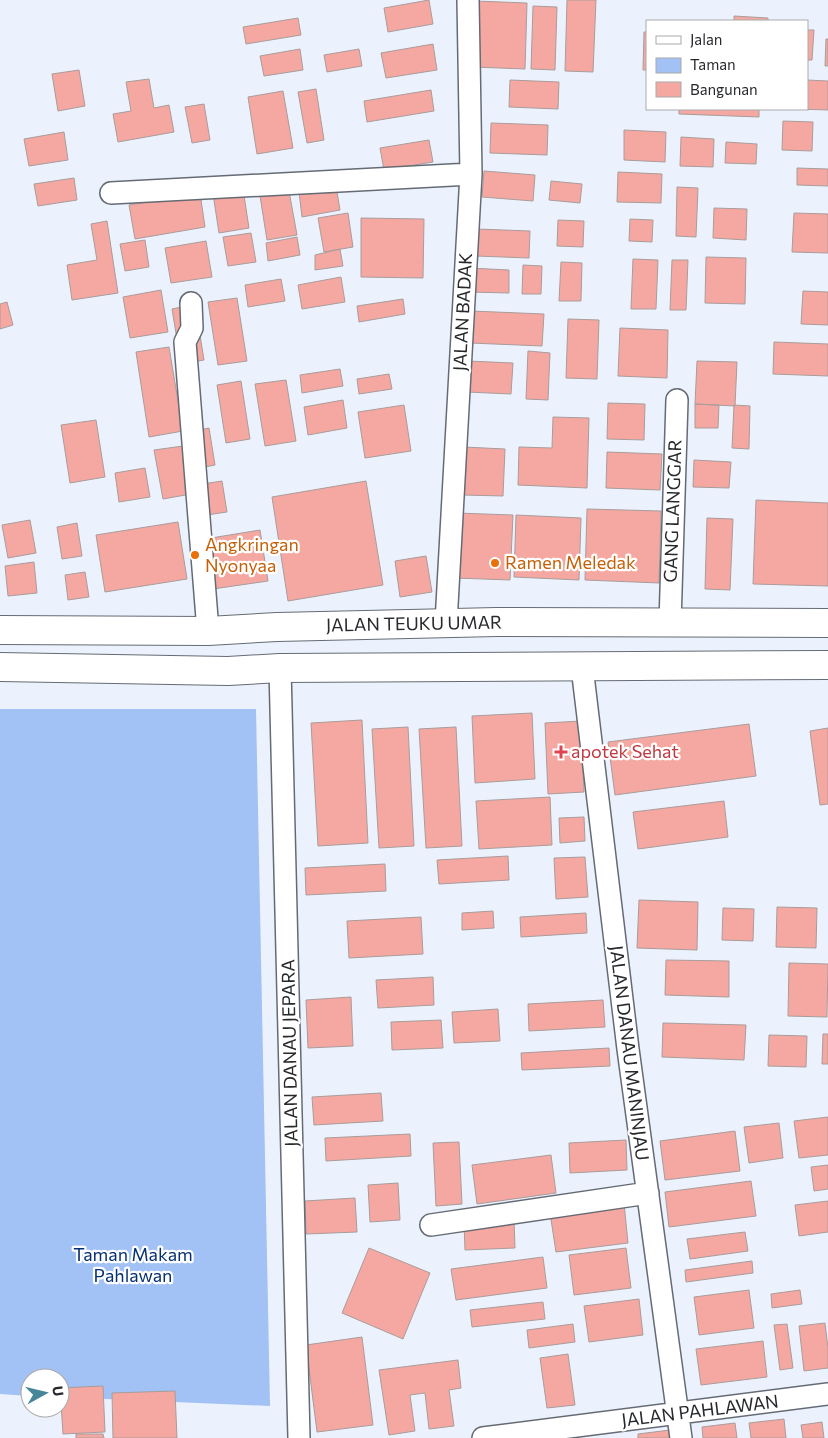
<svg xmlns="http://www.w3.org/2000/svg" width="828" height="1438" viewBox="0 0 828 1438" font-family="Commissioner,sans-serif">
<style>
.green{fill:#a2c1f4}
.building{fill:#f5a8a1;stroke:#a99c9b}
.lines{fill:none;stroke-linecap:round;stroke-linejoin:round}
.minor-casing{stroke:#656b74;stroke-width:24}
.trunk-casing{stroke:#656b74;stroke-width:30}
.minor{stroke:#fff;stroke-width:21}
.trunk{stroke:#fff;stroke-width:28}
.food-dot{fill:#e8710a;stroke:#fff;stroke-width:2}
.health-dot{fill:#e0444e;stroke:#fff;stroke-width:2}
.labels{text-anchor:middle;stroke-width:4.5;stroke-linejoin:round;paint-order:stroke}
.street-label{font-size:18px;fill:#27292d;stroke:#fff}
.food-label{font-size:18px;fill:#c56008;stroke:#fff;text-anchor:start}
.health-label{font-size:18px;fill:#be3a42;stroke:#fff;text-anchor:start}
.park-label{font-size:18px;fill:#062f71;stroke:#fff}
</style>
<rect width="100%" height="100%" fill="#ecf2fd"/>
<path class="green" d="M0,709h256l14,697 -210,-9v-19h-30v18l-30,-2z"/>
<path class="building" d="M429,0l4,24 -45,8 -4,-24z
M567,0h29l-3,72 -28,-1z
M475,1l52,2 -2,66 -52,-2z
M533,6l24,1 -2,63 -24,-1z
M734,16l34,2v3h-34z
M298,18l3,17 -55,9 -3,-17z
M807,30h7l-2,30h-5z
M644,32h3v38h-4z
M826,39h2v27h-3z
M433,44l4,26 -51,8 -5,-25z
M300,49l3,21 -39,6 -4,-20z
M359,49l3,17 -35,6 -3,-17z
M79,70l6,36 -27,5 -6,-37z
M149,79l5,29 15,-3 5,27 -56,10 -5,-28 18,-3 -5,-29z
M510,80l49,2 -1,27 -49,-2z
M807,80l21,1v29l-32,-1h11z
M316,89l8,51 -17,3 -9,-51z
M431,90l3,21 -67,11 -3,-21z
M283,91l10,57 -36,6 -9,-57z
M204,104l6,36 -18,3 -7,-36z
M679,109h80v8l-80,-3z
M783,121l30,1 -1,29 -30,-1z
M491,123l57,2 -1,30 -57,-2z
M624,130l42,2 -1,30 -41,-2z
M64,132l4,28 -39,6 -5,-27z
M681,137l33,2 -1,28 -33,-1z
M429,140l4,22 -49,8 -4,-22z
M726,142l31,2 -1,20 -31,-1z
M797,168l31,1v17l-31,-1z
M484,171l51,4 -2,26 -51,-4z
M618,172l44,2 -1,29 -44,-1z
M74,178l3,22 -39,6 -4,-22z
M551,181l31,3 -2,19 -31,-3z
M336,186l4,24 -38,7 -3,-25z
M677,187l21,1 -2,49 -20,-1z
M243,189l6,39 -30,5 -6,-39z
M289,191l8,44 -30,5 -7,-44z
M200,193l5,34 -70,12 -6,-34z
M714,208l33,1 -1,31 -33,-2z
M348,213l5,34 -29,5 -6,-34z
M794,213l34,1v39l-36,-1z
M361,218l63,1 -1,59 -62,-1z
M630,219l23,1 -1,22 -23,-1z
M558,220l26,1 -1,26 -26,-1z
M107,221l11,72 -46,7 -5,-35 30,-5 -6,-36z
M477,229l53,2 -1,27 -53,-2z
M251,233l5,29 -28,4 -5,-29z
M297,237l3,18 -32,6 -2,-18z
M145,240l4,27 -24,4 -5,-27z
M206,241l6,36 -41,6 -6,-35z
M340,249l3,17 -28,4v-15z
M706,257l40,1 -1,46 -40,-1z
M633,259l25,1 -2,49h-25z
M672,260h16l-2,50h-16z
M561,262l21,1 -1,38h-22z
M523,265l19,1 -1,28h-19z
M469,268l40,2v23l-41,-1z
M341,277l4,25 -43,7 -4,-24z
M281,279l4,22 -37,6 -3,-22z
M161,290l7,42 -38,6 -7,-41z
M803,291l25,1v33l-27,-1z
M237,298l10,63 -29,4 -10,-63z
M403,299l2,15 -46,8 -2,-16z
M7,302l6,23 -13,4v-25z
M195,304l9,56 -23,4 -9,-55z
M471,311l73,3 -2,32 -72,-3z
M568,319l31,1 -2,59 -31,-1z
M620,328l48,2 -1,48 -49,-2z
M774,342l54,2v32l-55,-2z
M169,347l14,84 -34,6 -13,-85z
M528,351l22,2 -2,47 -22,-1z
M468,361l45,2 -2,31 -44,-2z
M697,361l40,1 -2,44 -40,-2z
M340,369l3,17 -41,7 -2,-18z
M389,374l3,15 -33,5 -2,-15z
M286,380l10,61 -31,5 -10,-62z
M241,381l9,58 -24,4 -9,-58z
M343,400l4,28 -39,7 -4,-28z
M608,403l37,1 -1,36 -37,-1z
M695,404l24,1 -1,23h-23z
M404,405l7,46 -46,7 -7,-46z
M734,405l16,1 -1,43 -17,-1z
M553,417l36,1 -2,70 -69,-3 1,-38 33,1z
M96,420l9,57 -35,6 -9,-58z
M209,428l6,37 -20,4 -6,-37z
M183,446l8,48 -28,5 -9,-49z
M464,447l41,2 -2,47 -41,-1z
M607,452l55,2 -2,36 -54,-2z
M694,460l37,2 -2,26 -36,-1z
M145,468l5,29 -31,5 -4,-29z
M222,481l5,31 -27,4 -4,-31z
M366,481l17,104 -95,16 -16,-104z
M756,500l72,3v83l-75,-2z
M587,509l74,2 -2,72 -74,-3z
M457,513l56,2 -3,65 -55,-2z
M516,515l65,3 -2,62 -65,-3z
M707,518l26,1 -3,71 -25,-1z
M30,520l6,33 -28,5 -6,-33z
M178,522l9,57 -82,13 -9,-57z
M77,523l5,33 -20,3 -5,-32z
M260,530l8,51 -55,8 -8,-50z
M426,556l6,36 -32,5 -5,-36z
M34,562l3,31 -29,3 -3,-30z
M85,572l4,25 -21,3 -3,-25z
M532,713l3,66 -60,4 -3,-67z
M362,720l6,123 -50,3 -7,-123z
M581,721l3,71 -36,2 -3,-71z
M749,724l7,52 -141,19 -7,-53z
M408,727l6,119 -35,2 -7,-119z
M456,727l6,119 -36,2 -7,-119z
M828,728v76l-8,1 -10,-74z
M550,797l2,48 -73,4 -3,-48z
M724,801l4,36 -90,12 -5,-37z
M584,817l1,24 -25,2 -1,-25z
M508,856l1,24 -70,4 -2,-24z
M585,857l3,40 -32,2 -2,-41z
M385,864l1,27 -80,4 -1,-27z
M639,900l59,2 -1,48 -60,-2z
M777,907l40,1 -1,40 -40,-1z
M723,908l31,1 -1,32 -31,-1z
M493,911l1,17 -32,2v-17z
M586,913l1,20 -66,4 -1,-20z
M421,917l2,37 -74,4 -2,-37z
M666,960l63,1v36l-64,-2z
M789,963l39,1 -1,53 -39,-1z
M433,977l1,28 -56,3 -2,-28z
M351,997l2,49 -45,2 -2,-48z
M603,1000l2,27 -76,4 -1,-27z
M498,1009l2,32 -46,2 -2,-31z
M441,1020l2,28 -51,2 -1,-28z
M663,1023l83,2 -2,35 -82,-3z
M823,1034h5v30h-6z
M769,1035l38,1 -1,31 -38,-1z
M609,1048l1,18 -88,4 -1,-17z
M381,1093l2,28 -69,4 -2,-28z
M828,1117v38l-29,3 -5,-37z
M779,1123l4,35 -34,5 -5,-36z
M735,1131l5,40 -75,9 -5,-39z
M410,1134l1,22 -85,5 -1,-23z
M626,1140l1,30 -57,3 -1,-30z
M459,1142l3,62 -26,2 -3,-63z
M551,1155l5,38 -79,11 -5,-39z
M828,1165v24l-14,2 -3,-24z
M751,1181l5,35 -87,11 -4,-35z
M398,1183l2,37 -30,2 -2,-37z
M355,1198l2,34 -51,2 -1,-33z
M828,1201v31l-29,4 -4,-31z
M624,1203l4,40 -72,9 -6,-39z
M514,1219l1,29 -50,2 -1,-28z
M745,1232l3,19 -58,8 -3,-20z
M369,1248l61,25 -27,66 -61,-26z
M626,1248l5,40 -57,7 -5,-40z
M543,1257l4,31 -91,12 -5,-31z
M752,1261l1,12 -67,9 -1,-12z
M749,1290l5,38 -55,7 -5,-38z
M800,1290l2,14 -30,4 -1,-14z
M639,1299l4,36 -54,7 -5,-36z
M543,1302l2,17 -73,8 -2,-17z
M825,1323l3,25v20l-24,3 -5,-45z
M573,1324l2,18 -46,6 -2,-18z
M787,1324l6,44 -13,2 -6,-45z
M362,1337l11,88 -56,7 -11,-87z
M763,1341l4,36 -66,8 -5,-36z
M568,1354l7,51 -28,3 -7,-50z
M458,1360l3,28 -12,2 5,36 -25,3 -4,-36 -15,2 5,36 -26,4 -10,-65z
M103,1386l2,46 -42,2 -3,-46z
M175,1391l2,47h-64l-1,-45z
M784,1419l2,19h-35l-2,-15z
M822,1422l2,16h-21l-2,-13z
M735,1423l2,15h-34l-1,-11z
M670,1430l1,8h-33v-4z
M76,1434h27l1,4h-28z"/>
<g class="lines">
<defs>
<path id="minor" d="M111,193l360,-19
M191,303l1,25 -7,14 23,289
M446,623l25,-449 -3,-174
M670,623l7,-223
M582,667l46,382 53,389
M280,668l19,770
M431,1225l217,-32
M483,1438l345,-44"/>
<path id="trunk" d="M0,630l208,1 69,-4 220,-5 331,1
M0,667l228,4 52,-3 548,-3"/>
</defs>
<use href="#minor" class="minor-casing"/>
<use href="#trunk" class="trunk-casing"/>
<use href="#minor" class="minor"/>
<use href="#trunk" class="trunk"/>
</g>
<g class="food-dot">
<circle cx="195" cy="555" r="5"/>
<circle cx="495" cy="563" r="5"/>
</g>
<path class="health-dot" d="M558.5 744.5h5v5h5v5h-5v5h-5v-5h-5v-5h5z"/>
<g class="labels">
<g class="street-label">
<text transform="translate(463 312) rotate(-87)" y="6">JALAN BADAK</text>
<text transform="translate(673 511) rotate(-88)" y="6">GANG LANGGAR</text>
<text transform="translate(414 624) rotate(-1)" y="6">JALAN TEUKU UMAR</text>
<text transform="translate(290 1053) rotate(-91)" y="6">JALAN DANAU JEPARA</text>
<text transform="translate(629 1053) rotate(83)" y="6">JALAN DANAU MANINJAU</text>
<text transform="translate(700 1411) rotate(-7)" y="6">JALAN PAHLAWAN</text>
</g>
<g class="food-label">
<text x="205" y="551">Angkringan<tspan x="205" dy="21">Nyonyaa</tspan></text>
<text x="505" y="569">Ramen Meledak</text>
</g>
<g class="health-label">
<text x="571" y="758">apotek Sehat</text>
</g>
<g class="park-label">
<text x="133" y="1261">Taman Makam<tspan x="133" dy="21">Pahlawan</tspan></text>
</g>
</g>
<rect x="646" y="20" width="162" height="90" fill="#ffffff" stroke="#a9a9ab"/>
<rect x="656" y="36" width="25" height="8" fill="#ffffff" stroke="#a9a9ab"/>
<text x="690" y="45" font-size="15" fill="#27292d">Jalan</text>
<rect x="656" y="58" width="25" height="15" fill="#a2c1f4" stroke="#a9a9ab"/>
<text x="690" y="70" font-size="15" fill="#27292d">Taman</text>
<rect x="656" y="82" width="25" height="15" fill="#f5a8a1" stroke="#a9a9ab"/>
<text x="690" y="95" font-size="15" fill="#27292d">Bangunan</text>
<g transform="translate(45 1393) rotate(82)"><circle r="24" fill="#ffffff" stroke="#a9a9ab"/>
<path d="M0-4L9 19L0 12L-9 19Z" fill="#458698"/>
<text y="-8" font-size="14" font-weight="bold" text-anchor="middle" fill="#27292d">U</text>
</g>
</svg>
